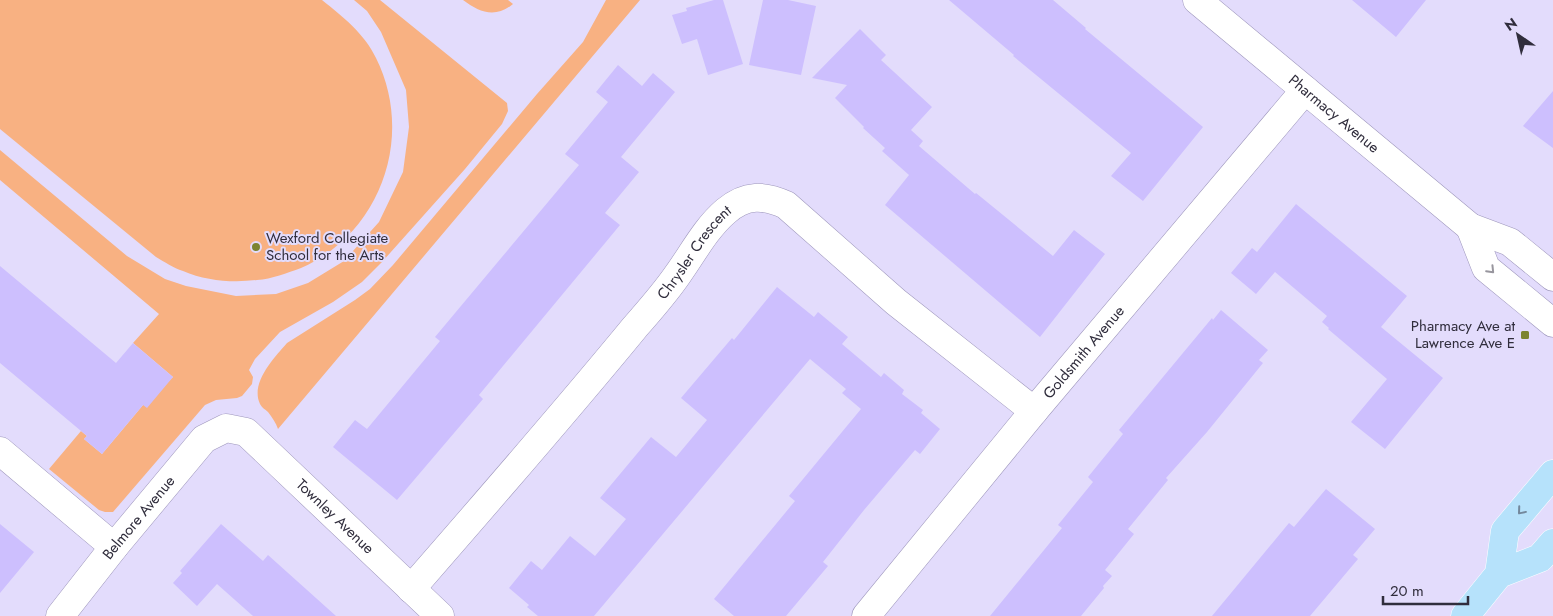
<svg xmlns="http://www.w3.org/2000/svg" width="1553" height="616" viewBox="0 0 1553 616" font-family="Jost,sans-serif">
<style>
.green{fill:#f8b182}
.building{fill:#cdbffe}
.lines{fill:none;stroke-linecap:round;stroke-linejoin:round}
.minor-casing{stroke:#9e97bc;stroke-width:29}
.major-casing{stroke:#fff;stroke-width:29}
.minor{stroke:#fff;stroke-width:28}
.major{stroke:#b6e2fb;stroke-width:28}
.oneway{stroke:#98969e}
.oneway2{stroke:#73889c}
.poi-dot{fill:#7c8430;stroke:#e3dcfc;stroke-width:2}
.labels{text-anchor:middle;stroke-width:4;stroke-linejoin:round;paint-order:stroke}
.street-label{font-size:15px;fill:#302d3c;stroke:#e3dcfc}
.poi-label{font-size:15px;fill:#302d3c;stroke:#e3dcfc;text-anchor:start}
</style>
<rect width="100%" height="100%" fill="#e3dcfc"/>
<path class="green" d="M0,0h322c21,17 42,33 54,58 39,78 5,175 -75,210 -14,5 -29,11 -44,12 -24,3 -51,1 -74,-9 -10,-3 -18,-9 -27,-14l-156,-128z
M354,0h26l127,103 1,8 -6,13 -37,45 -83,93 -20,20 -29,20 -53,30 -25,27 -6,11 4,7 -1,7 -10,12 -5,2 -21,2 -11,5 -92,107h-8l-6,-2 -50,-41 32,-38 6,5 -3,3 18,15 41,-49 30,-28 -40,-34 26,-29 -159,-134v-30l127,106 38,23 21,7 50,10 40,-2 32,-11 36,-22 35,-39 24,-50 6,-45 -3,-37 -25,-58 -14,-21z
M463,0h45l5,4c-18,15 -34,8 -50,-4z
M606,0h34l-362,429c-2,-6 -6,-12 -10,-17 -3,-3 -6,-4 -8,-8 -10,-21 14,-46 27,-61l68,-43 15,-11 23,-24 144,-171 46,-52z"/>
<path class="building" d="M714,0h9l20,64 -35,11 -11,-36 -15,5 -10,-29 15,-4 -1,-3z
M763,0h25l28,6 -15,69 -52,-10z
M949,0h104l33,28 -1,1 118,98 -60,74 -32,-25 20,-23 -118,-97 1,-1z
M1352,0h74l-30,37z
M860,29l26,26 -5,5 51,47 -21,23 12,11 -4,5 56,48 1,-1 77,63 21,-26 31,24 -65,83 -155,-132 24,-30 -27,-24 3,-3 -22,-20 1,-1 -29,-29 12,-13 -35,-7z
M618,65l24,21 11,-13 22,19 -54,65 18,15 -34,41 15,12 -141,170 4,4 -86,101 -64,-53 22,-27 12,9 73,-88 -5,-4 144,-172 -14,-11 43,-52 -12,-10z
M1553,91v57l-30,-22z
M1296,204l111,92 -26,31 62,51 -58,71 -34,-27 36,-43 -59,-50 1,-1 -7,-6 5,-6 -52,-44 -19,22 -25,-21 21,-25 5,4z
M0,266l116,97 17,-20 40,34 -26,31 -4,-3 -41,49 -18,-15 3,-3 -87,-73z
M777,287l37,30 4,-5 30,25 -6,7 39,33 3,-4 20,17 -2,4 21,16 -2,3 19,16 -20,25 -5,-4 -51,60 -41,52 5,4 -42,50h-52l-20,-17 81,-98 -6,-5 72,-87 -19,-16 4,-4 -36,-30 -216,257h-56l-11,-9 2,-2 -20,-17 22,-27 11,9 28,-34 25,20 31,-37 -26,-21 51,-61 25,20 31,-37 -26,-22 51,-60 2,2z
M1221,310l47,40 -9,10 4,3 -56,69 -41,46 2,2 -40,49 6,5 -29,36 7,6 -9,10 1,2 -23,28h-91l72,-88 -4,-3 35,-43 -5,-5 35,-43 -4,-4 93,-112 1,2z
M1326,489l49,40 -22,26 5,4 -48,57h-98l77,-93 5,4z
M0,524l34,28 -34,41z
M221,524l42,37 5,-6 68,61h-83l-36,-32 -20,22 -24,-23 9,-10 -2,-2z"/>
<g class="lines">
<defs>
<g id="minor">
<path id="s1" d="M1197,0l273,227 40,15 43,35"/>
<path d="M1470,227l16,41 67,55"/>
<path d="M0,451l114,96"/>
<path id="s2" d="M411,589c75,-86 151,-173 224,-262 15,-17 30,-34 43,-53 15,-21 28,-46 48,-63 20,-17 38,-16 60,-6l110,97 138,109"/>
<path id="s3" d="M60,616l54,-69 90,-108 22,-11 20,4 194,184"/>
<path id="s4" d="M866,616l168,-205 271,-321"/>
</g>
<path id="major" d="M1499,574l41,-16 13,-15
M1465,616l34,-42 6,-43 48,-57"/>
</defs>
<use href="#minor" class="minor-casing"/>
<use href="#major" class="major-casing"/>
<use href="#minor" class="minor"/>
<use href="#major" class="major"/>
</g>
<defs><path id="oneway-chevron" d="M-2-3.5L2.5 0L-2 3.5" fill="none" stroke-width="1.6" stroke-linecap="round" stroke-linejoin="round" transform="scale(1.25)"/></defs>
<use class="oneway" href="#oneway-chevron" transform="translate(1491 270) rotate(46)"/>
<use class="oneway2" href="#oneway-chevron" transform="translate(1521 511) rotate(130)"/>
<g class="poi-dot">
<circle cx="256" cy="247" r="5"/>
<rect x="1520" y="330" width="10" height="10" rx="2.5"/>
</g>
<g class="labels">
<g class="street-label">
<text dy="5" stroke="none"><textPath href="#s1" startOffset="178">Pharmacy Avenue</textPath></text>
<text dy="5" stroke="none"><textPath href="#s2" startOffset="440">Chrysler Crescent</textPath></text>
<text dy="5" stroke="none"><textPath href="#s4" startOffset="342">Goldsmith Avenue</textPath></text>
<text dy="5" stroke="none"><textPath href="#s3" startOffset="396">Townley Avenue</textPath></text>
<text dy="5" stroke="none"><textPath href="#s3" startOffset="126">Belmore Avenue</textPath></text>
</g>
<g class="poi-label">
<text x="266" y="243">Wexford Collegiate<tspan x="266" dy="17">School for the Arts</tspan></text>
<text x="1515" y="331" text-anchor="end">Pharmacy Ave at<tspan x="1515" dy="17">Lawrence Ave E</tspan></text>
</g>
</g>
<g transform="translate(1518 35) rotate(326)" stroke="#e3dcfc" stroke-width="4" paint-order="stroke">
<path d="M0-4L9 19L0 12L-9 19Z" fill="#302d3c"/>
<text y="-8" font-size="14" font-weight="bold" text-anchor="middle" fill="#302d3c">N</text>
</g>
<path d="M1383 596v8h85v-8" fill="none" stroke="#302d3c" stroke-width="2.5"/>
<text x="1390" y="596" font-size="15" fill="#302d3c" stroke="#e3dcfc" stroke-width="4" paint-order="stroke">20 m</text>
</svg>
